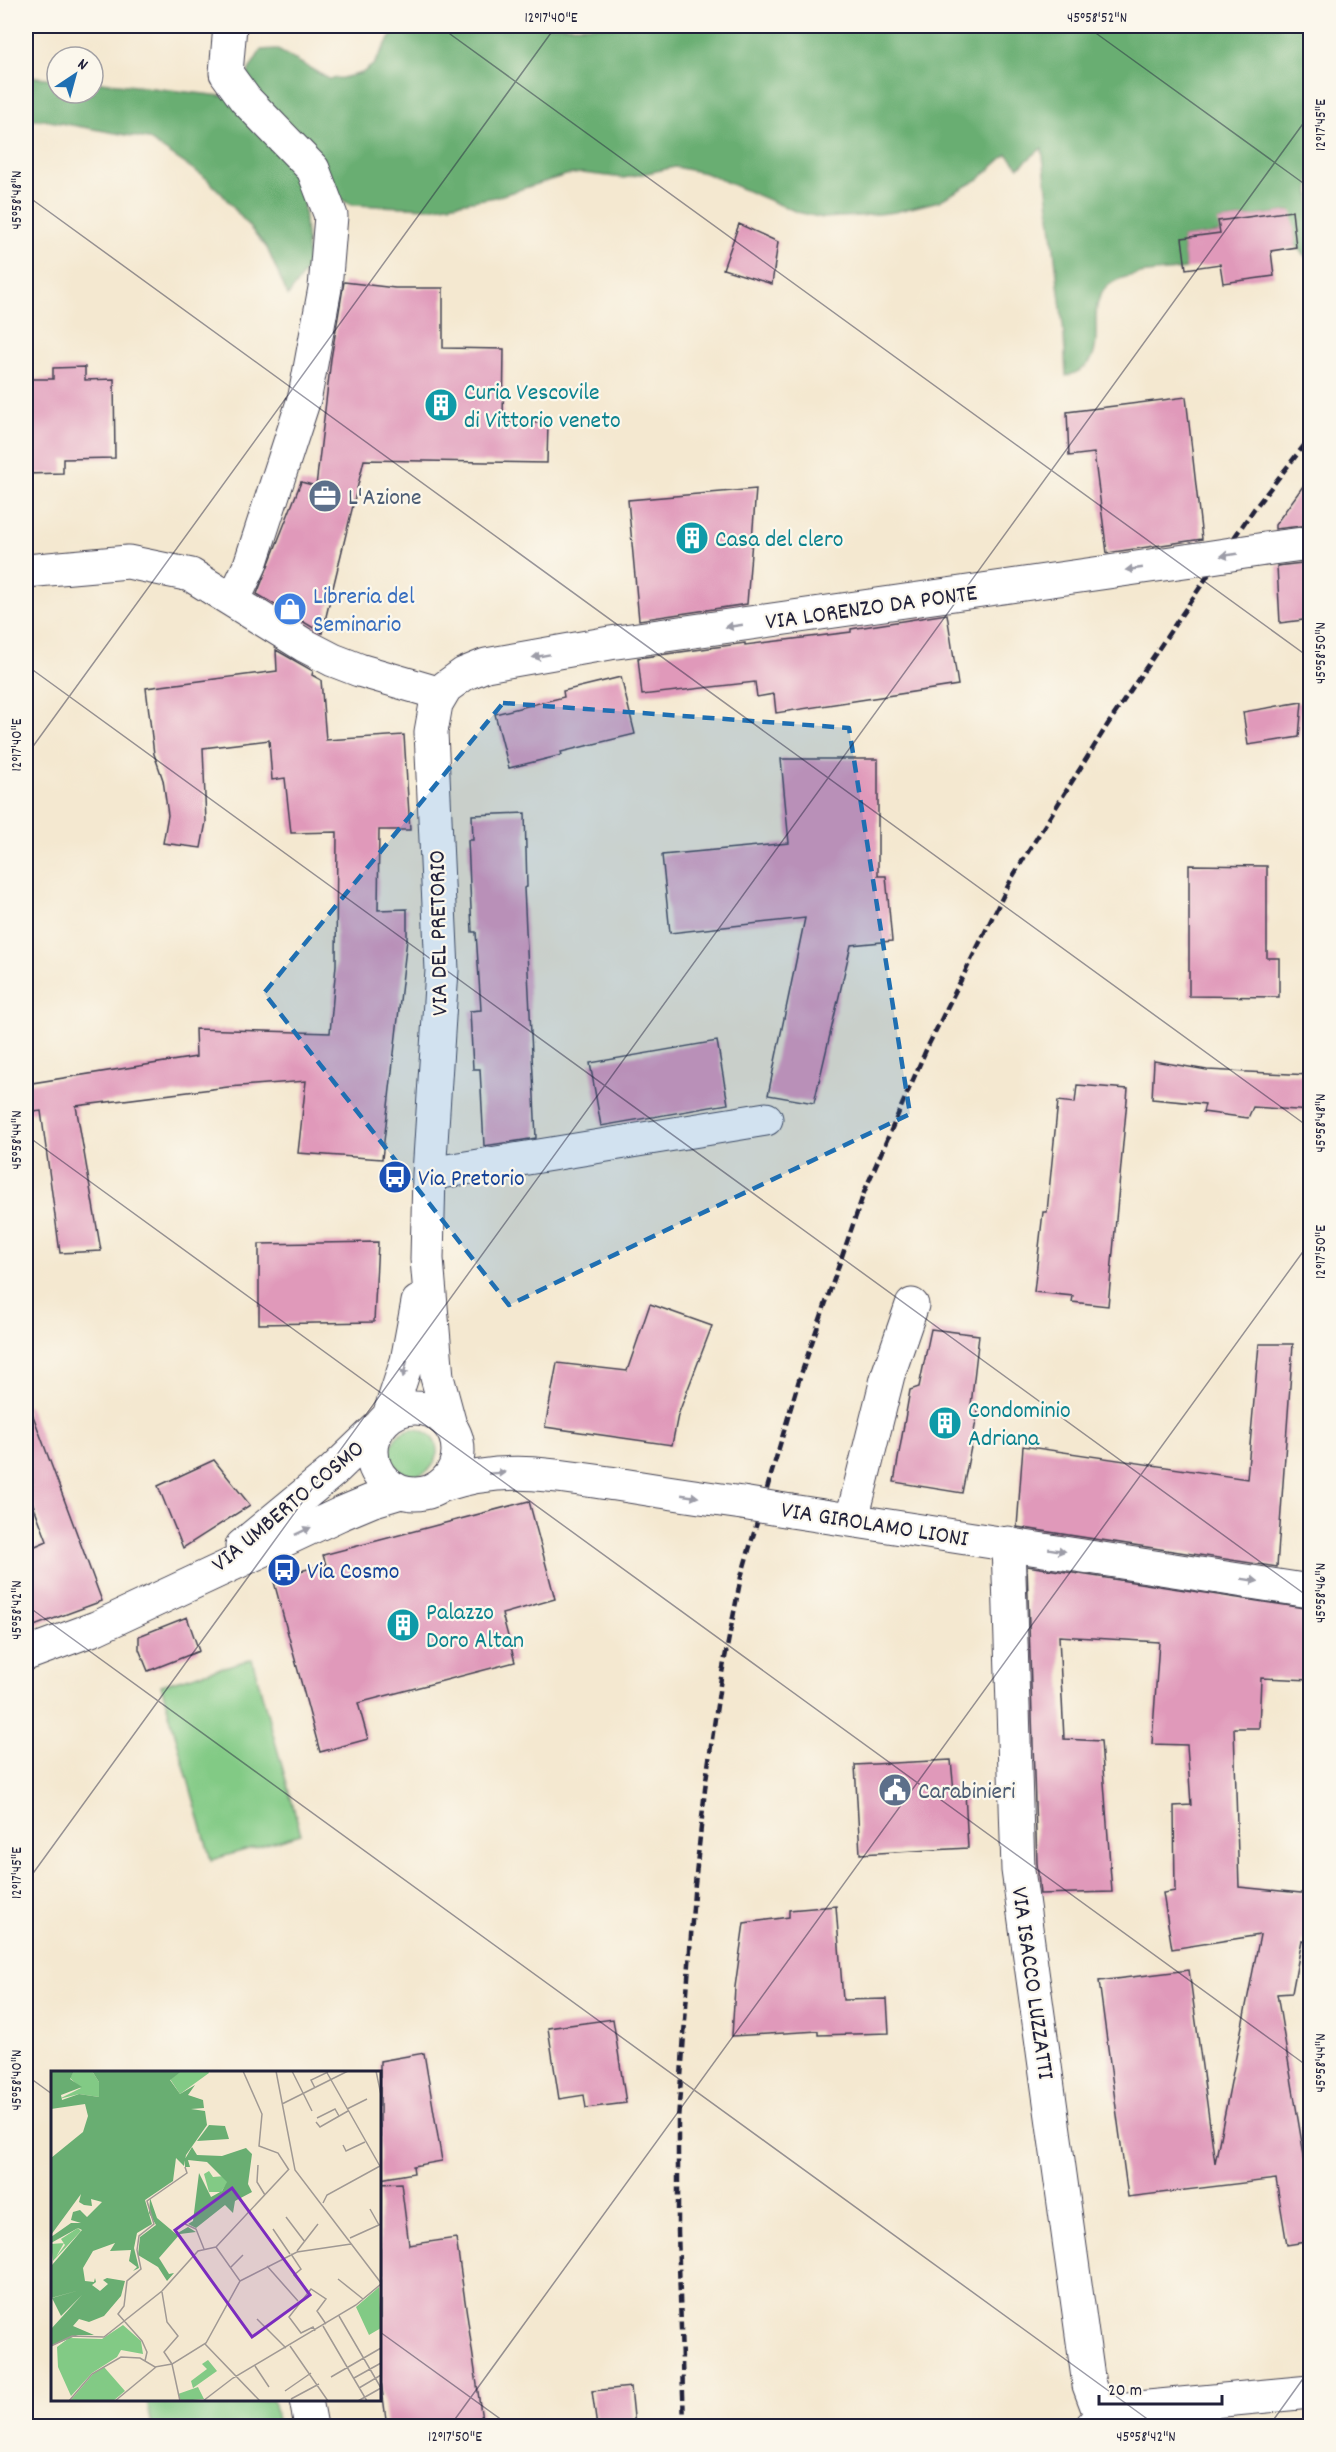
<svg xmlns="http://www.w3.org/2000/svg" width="1336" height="2452" viewBox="0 0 1336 2452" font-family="Dekko,sans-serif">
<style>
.green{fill:#82ca85;stroke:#527660;stroke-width:1.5}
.forest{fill:#69ae72;stroke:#466856;stroke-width:1.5}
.building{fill:#e099ba}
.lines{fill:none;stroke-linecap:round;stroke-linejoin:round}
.minor-casing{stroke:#424051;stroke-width:35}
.minor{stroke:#fff;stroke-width:33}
.rail{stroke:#22223b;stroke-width:4.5;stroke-dasharray:9 4.5;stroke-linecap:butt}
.minor-bridge-casing{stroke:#424051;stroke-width:35;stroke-linecap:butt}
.minor-bridge{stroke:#fff;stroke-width:33}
.oneway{fill:#9c9ca7}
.marked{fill:#1f6fb2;fill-opacity:0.2;stroke:#1f6fb2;stroke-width:4.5;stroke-dasharray:12 8;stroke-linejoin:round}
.ticks{fill:none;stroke:#22223b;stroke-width:1.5;stroke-opacity:0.45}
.labels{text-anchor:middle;stroke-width:4.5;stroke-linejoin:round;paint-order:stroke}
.culture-label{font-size:24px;fill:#0d838f;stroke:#fbf7ec;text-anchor:start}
.service-label{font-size:24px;fill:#4e5e75;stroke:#fbf7ec;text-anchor:start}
.shop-label{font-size:24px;fill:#366cbe;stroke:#fbf7ec;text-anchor:start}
.street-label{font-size:24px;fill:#22223b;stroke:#fbf7ec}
.transit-label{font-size:24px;fill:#164399;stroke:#fbf7ec;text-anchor:start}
.inset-road{fill:none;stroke:#a09994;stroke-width:1.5}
.view{fill:#7b2cbf;fill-opacity:0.15;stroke:#7b2cbf;stroke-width:3}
.inset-edge{fill:none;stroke:#22223b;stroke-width:3}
.neatline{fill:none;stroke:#22223b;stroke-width:2}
.ticks-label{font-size:15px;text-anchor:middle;fill:#22223b}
</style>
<rect width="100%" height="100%" fill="#fbf7ec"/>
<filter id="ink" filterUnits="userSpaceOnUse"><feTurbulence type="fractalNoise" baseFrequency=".0167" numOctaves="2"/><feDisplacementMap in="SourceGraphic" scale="12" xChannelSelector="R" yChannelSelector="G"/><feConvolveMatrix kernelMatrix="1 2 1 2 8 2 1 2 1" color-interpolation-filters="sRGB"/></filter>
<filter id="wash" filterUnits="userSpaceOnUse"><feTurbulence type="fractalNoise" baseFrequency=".008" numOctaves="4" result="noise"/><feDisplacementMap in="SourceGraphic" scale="24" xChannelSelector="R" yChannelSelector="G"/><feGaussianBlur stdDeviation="1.35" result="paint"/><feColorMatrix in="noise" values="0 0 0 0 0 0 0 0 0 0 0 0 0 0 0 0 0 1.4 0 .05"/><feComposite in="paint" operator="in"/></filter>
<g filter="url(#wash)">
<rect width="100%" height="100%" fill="#f4e8d0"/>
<path class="green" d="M391 1452a23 23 0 1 1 46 0a23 23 0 1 1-46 0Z
M252,1659l49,175 -90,26 -50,-175z
M147,2400h126l5,26h-126z"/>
<path class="forest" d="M397,26h913v232h-3l-11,-11 -5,-36 -72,10 1,12 -38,5 4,31c-20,3 -56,3 -73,13 -39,24 10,79 -47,94l-2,-42 -22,-186 -23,19 -12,-13 -28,25 -40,22 -44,11 -35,4 -37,2 -26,-6 -92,-39 -30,-6 -51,11 -42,-5 -16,2 -70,22 -66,11 -78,-3 -10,-5 -95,-121 2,-9 12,-20 15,-1 53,30 13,-1 20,-5 12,-9z
M26,76l31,3v14h36v-12l137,16 53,57 14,25 6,19 6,68 -21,30 -21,-48 -45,-54 -16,-16 -58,-39 -104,-19 -18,-1z"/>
<g id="blocks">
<path class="building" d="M1292,211l4,36 -25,4 3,25 -51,7 -3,-19 -34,5 -4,-31 38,-5 -2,-12z
M739,224l39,18 -6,42 -49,-15z
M344,282l51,6h48v60l61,1 -1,74h45l-1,40 -183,-3 -42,173 -65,-39 44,-112 15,4 15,-127z
M85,367v13l29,-1 1,79 -52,1v14l-37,1v-95h27v-11z
M1186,397l16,142 -95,14 -13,-100 -25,3 -2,-44z
M1311,475v50l-36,4v-4z
M756,489l-9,115 -108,16 -11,-120z
M1311,562v57l-31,4 -3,-57z
M947,614l11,71 -182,28 -2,-19 -17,3 -2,-15 -113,13 -4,-37 107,-15v2l106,-13v-3z
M276,650l37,21 -1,4 9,5 5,60 78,-5 6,95h-31l-1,80 29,-1v30l-25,220 -84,-6 8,-72 -78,6 -152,19 25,145 -41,2 -19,-142 -15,2v-29l170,-27 -1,-28 135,4 6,-68 1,-133 -46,1 -6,-55 -13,2 -3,-40 -66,8 3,74 -5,26 -38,-5 5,-28 -5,-35 -9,-26 -8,-66 131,-17z
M621,677l14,57 -74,18 1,3 -53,13 -14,-54 69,-17 -1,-6z
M1302,702l-3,35 -51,8 -5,-33z
M781,759h97v117h8l6,65 -41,4 -37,158 -46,-8 37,-177 -135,15 -8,-78 127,-12z
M525,813l2,74 -3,1 12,250 -52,8 -4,-77h-7l-3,-58 11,-1 -5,-78h-4l-4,-92h5l-1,-25z
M1189,865l78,1v92h12v39l-90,-1z
M717,1041l11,63 -127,22 -11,-63z
M1154,1061l53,9 104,5v36l-58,-4 -5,11 -45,-6 2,-8 -53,-5z
M1077,1085l51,4 -20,217 -36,-4 1,-6 -39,-4 9,-80h4l11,-111 17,2z
M378,1242l-4,80 -115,2v-80z
M650,1304l62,22 -34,89 -6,30 -127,-18 12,-64 70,8z
M931,1329l48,6 -8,70 8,1 -17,87 -68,-11 16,-92 9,-3z
M1259,1344h34l-16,223 -260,-40 6,-81 224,33z
M29,1405l73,196 -76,28v-79l21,-9 -21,-55v-80z
M214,1460l36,45 -67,43 -25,-62z
M529,1501l26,98 -53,15 13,48 -157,41 10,36 -48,13 -46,-170 30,-12 22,-5 -3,-10z
M1027,1566l284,43v71l-50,-2 -2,50h-25l5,159 72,7v48l-9,-2 -10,53 -15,1 26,155 8,58v34l-24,4 -11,-66 -148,18 -29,-216 90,-11 26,193 45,-228 -88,14 -9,-56 12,-2 -1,-85 17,-1 -4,-60 -35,-1 7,-102 -100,-6 5,103 37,2 11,151 -72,2 -3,-31z
M187,1617l12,34 -51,20 -9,-22v-13z
M951,1760l3,32h11l3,56 -108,6 -5,-89z
M836,1906l7,94 44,-1 2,34 -71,2v-4l-86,5 3,-49 9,-64 45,-6v-7z
M613,2019l13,84 -40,5 -2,-13 -25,4 -11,-71z
M424,2053l18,108 -29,5 1,7 -34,6v-118z
M401,2183l8,62 47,-7 27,189h-96l-7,-53v-190z
M631,2387l4,40h-38l-5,-36z"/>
</g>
</g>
<g filter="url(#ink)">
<use href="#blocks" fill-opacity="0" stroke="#424051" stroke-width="1.5"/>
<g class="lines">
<defs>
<path id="minor" d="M230,26l-4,47 19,26 68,70 18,47 -6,72 -20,108 -55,169 -17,36
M1265,549l45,-6
M26,571l102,-9 63,13 113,70 29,15 26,10 82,24
M429,1174l337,-55
M372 1451a43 43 0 1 1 86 0a43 43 0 1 1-86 0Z
M389,1416l18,-55 11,-59
M450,1425l-13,-48 -10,-118 2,-85 13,-204 -11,-238 5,-28 10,-17 18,-13 22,-9 124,-22 582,-83
M440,1486c63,-22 112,-11 176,-2 42,7 84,13 126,19
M791,1511l519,80
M852,1519l36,-144 24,-70
M1008,1543l10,327 71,515 12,32
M242,1546l91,-75 47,-45
M26,1654l70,-26 244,-114 31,-13 30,-9
M306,2400l5,26
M1092,2426l9,-9 15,-7 194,-18"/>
</defs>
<use href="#minor" class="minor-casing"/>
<use href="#minor" class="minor"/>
<path class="rail" d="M684,2426l-6,-195v-111l16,-227 12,-113 15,-102 20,-101 58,-197 66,-190 61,-140 87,-174 95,-152 107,-159 39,-56 56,-71"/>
<defs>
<path id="minor-bridge" d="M1192,560l73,-11
M742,1503l49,8"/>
</defs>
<use href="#minor-bridge" class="minor-bridge-casing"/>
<use href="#minor-bridge" class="minor-bridge"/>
</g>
<defs><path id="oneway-solid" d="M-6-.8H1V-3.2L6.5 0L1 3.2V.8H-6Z" transform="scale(1.5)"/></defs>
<g class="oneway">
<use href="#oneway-solid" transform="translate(1229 555) rotate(171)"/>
<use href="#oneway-solid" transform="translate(1134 569) rotate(172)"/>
<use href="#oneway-solid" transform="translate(734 626) rotate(172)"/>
<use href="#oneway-solid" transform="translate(541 656) rotate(170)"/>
<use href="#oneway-solid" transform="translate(405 1369) rotate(104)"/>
<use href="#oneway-solid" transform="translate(497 1473) rotate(-5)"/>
<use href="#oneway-solid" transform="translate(690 1496) rotate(8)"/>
<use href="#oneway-solid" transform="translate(303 1531) rotate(-25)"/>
<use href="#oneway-solid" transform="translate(1057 1550) rotate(9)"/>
<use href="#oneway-solid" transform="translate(1250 1580) rotate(9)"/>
</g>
</g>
<path class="marked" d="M503,703l346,25 61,386 -401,191 -245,-312z"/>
<path class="ticks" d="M439,26l871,632M1086,26l224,162M26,195l1284,933M26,665l1284,933M26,756l530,-730M26,1135l1284,933M26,1605l1131,821M26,1883l1284,-1769M26,2075l26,19M380,2332l130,94M450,2426l860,-1184M1269,2426l41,-57"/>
<defs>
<symbol id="building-disc" viewBox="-11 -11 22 22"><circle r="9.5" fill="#0f9aa8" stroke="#fbf7ec"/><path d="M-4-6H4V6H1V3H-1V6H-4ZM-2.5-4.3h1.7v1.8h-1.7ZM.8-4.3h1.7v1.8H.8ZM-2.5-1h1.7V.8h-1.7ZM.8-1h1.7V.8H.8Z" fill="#fff"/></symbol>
<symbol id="office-disc" viewBox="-11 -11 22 22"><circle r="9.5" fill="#5c6f8a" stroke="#fbf7ec"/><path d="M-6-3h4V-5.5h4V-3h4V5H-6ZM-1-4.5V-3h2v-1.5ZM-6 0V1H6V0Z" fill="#fff"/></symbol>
<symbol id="shop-disc" viewBox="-11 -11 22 22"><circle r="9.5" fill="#3f7fe0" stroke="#fbf7ec"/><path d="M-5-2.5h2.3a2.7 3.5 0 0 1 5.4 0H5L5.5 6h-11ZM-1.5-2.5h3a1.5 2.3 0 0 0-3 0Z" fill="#fff"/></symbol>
<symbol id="bus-disc" viewBox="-11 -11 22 22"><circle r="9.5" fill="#1a4fb4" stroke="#fbf7ec"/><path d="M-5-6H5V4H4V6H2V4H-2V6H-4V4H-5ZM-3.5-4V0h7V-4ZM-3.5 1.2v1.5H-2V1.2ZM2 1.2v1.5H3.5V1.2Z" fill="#fff"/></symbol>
<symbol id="civic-disc" viewBox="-11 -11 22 22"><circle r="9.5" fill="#5c6f8a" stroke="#fbf7ec"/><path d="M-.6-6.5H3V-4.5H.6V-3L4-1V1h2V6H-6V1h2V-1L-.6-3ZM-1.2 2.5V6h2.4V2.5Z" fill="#fff"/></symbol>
</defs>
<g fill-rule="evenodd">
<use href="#building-disc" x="422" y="386" width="38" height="38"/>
<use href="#office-disc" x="306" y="477" width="38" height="38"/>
<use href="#building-disc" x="673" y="519" width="38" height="38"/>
<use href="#shop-disc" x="271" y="590" width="38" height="38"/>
<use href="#bus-disc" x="376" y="1158" width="38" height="38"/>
<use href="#building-disc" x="926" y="1404" width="38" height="38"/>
<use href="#bus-disc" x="265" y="1551" width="38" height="38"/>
<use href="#building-disc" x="384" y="1606" width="38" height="38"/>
<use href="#civic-disc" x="876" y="1771" width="38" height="38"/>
</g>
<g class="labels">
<g class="culture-label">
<text x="464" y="399">Curia Vescovile<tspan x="464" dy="28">di Vittorio veneto</tspan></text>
<text x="715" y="546">Casa del clero</text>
<text x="968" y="1417">Condominio<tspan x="968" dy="28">Adriana</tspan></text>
<text x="426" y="1619">Palazzo<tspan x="426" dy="28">Doro Altan</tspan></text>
</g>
<g class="service-label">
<text x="348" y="504">L'Azione</text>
<text x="918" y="1798">Carabinieri</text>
</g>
<g class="shop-label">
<text x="313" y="603">Libreria del<tspan x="313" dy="28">Seminario</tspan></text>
</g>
<g class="street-label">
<text transform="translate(871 606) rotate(-8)" y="8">VIA LORENZO DA PONTE</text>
<text transform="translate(437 933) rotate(-91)" y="8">VIA DEL PRETORIO</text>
<text transform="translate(287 1505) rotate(-40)" y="8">VIA UMBERTO COSMO</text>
<text transform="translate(875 1523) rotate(9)" y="8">VIA GIROLAMO LIONI</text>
<text transform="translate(1034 1983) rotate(82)" y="8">VIA ISACCO LUZZATTI</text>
</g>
<g class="transit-label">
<text x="418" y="1185">Via Pretorio</text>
<text x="307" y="1578">Via Cosmo</text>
</g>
</g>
<g transform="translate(51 2071)">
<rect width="330" height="330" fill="#f4e8d0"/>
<path d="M23,0h18l7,11v15l-20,-3 -20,5 22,-11 -11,-10zM131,0h26l1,2 -29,21 -10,-15zM158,100l4,6 12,-1 3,6 -7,10h-12l-5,-18zM27,157l3,3 -28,30 -2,-17 13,-1 -8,14 9,-12 -4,-6zM328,216l2,41 -12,7 -13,-28zM72,254l18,16 2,13 -22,-4 -4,7 -25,16 -21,23 -13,-29 -1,-20 12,-9 33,1zM157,289l9,11 -24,17 -2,-7 16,-12 -5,-5zM53,296l21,24 -12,10h-43l23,-27zM147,316l6,12 -23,2 -3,-7z" fill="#82ca85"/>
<path d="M0,0h23l-4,8 12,8 -21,8 1,5 17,-6 20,3v-15l-7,-11h90l-12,9 10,14 15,-9 -7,10 15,5 1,8 -13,1 14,2 2,14 -21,30 -2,11 -8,-8 -3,23 -28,19 7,24 -15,9 -3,15 5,20 -6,3 4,-4 -8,-6 2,-11 -21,1 5,-8 -22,8 -10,17 2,13 9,1 1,-4 1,4 -4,3 8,6 8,-7 -5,-4 4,-2 18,3 -4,15 -17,20 -15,6 -10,-3 -6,7 21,9h-16l-27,11v-17l31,-34 -21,21 -9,-18 28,-8 -29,8 1,-33 30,-35 -4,-2 -27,15v-6l20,-14h10l-10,-3 2,-8 7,-2 7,7 15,-15 -11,-3 1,7 -8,-1 -5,-3 2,-8 -30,41v-77l32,-26 5,-16 -3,-12 -34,5zM158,54l16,1 4,13 -32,2zM141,76l5,8 25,1 24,-8 6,6 -4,30 4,8 -17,9 -2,12 -8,-8 -29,23 -8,-4 5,-3 6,-48 12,24 11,-6 5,-9 -20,-20 -19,-2 2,7h-5v-8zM99,127l7,20 19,16 12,-7 8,5 -16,2 -21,24 10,16 5,-1 -7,8 -9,-14 -20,-12 2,-18 16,-12 -7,-12z" fill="#69ae72"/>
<path class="inset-road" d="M192,0l19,43 -3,32 19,7 11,17M225,0l19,99 86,113M241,0l20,40M275,0l55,97M325,0l5,24M264,17l-4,-8 17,-8M231,33l66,-33M296,38l20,-10M266,47l18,-9 4,7M265,51l4,5 28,-16M292,74l3,6 19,-9M207,94l-1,17 8,13M272,132l4,-8 53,-29M319,138l9,16M235,146l19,25M134,153l11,5 8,20M222,158l17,25M299,167l31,-14M165,176l73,-78M246,180l21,-27M240,183l10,15 -7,6 5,6M216,195l31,35M179,197l13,-13M287,208l25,20M189,210l57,-29 54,-8M111,221l5,30 11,14 -14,16 8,12M288,245l42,72M206,248l29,29M272,255l44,75M264,260l-2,-4 -12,6 -12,-16 22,-28 15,10 -9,12 9,13M154,273l55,57M0,275l21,-10 32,1 58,-46 36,-40 18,-4M239,275l38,55M94,290l2,-9 -5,-11 -24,-27 6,-8 3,-25 14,-12 -4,-19 2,-14 15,-12 -7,-23 40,-28 -2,-6M204,295l14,21M280,306l50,-29M303,307l27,-15M308,317l22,-13M234,320l26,-18M240,328l28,-15M18,330l23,-27 29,-17 19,1 15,9 17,-3M64,330l41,-34M129,330l-8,-37 34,-21 34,-62 -24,-34M152,330l30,-23 123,-73 25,-21M307,330l23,-13"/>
<path class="view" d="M181,117l78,107 -58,42 -77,-107z"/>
<rect width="330" height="330" class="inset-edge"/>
</g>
<rect width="1336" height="2452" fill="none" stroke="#fbf7ec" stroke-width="66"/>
<g transform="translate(75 75) rotate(36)"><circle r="28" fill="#fbf7ec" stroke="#a4a2a5" stroke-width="1.5"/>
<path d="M0-4.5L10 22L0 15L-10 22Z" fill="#1f6fb2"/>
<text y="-9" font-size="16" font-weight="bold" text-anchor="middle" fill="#22223b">N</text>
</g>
<path d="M1099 2395v9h123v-9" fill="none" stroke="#22223b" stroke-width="3"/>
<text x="1108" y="2395" font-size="18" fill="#22223b" stroke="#fbf7ec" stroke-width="4.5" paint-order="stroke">20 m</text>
<rect x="33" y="33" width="1270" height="2386" class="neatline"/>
<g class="ticks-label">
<text x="551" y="22">12°17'40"E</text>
<text x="1097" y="22">45°58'52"N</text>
<text transform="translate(1320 125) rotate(-90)" y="5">12°17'45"E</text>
<text transform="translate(16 200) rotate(-90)" y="5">45°58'48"N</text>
<text transform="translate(1320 653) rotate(-90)" y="5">45°58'50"N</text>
<text transform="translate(16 745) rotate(-90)" y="5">12°17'40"E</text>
<text transform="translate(1320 1123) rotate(-90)" y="5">45°58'48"N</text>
<text transform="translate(16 1140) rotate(-90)" y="5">45°58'44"N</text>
<text transform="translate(1320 1252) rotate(-90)" y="5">12°17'50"E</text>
<text transform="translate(1320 1593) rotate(-90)" y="5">45°58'46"N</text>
<text transform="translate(16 1610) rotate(-90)" y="5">45°58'42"N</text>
<text transform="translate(16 1873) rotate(-90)" y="5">12°17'45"E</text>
<text transform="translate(1320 2063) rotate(-90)" y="5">45°58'44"N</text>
<text transform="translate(16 2080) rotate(-90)" y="5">45°58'40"N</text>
<text x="455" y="2441">12°17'50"E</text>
<text x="1146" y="2441">45°58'42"N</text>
</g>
</svg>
